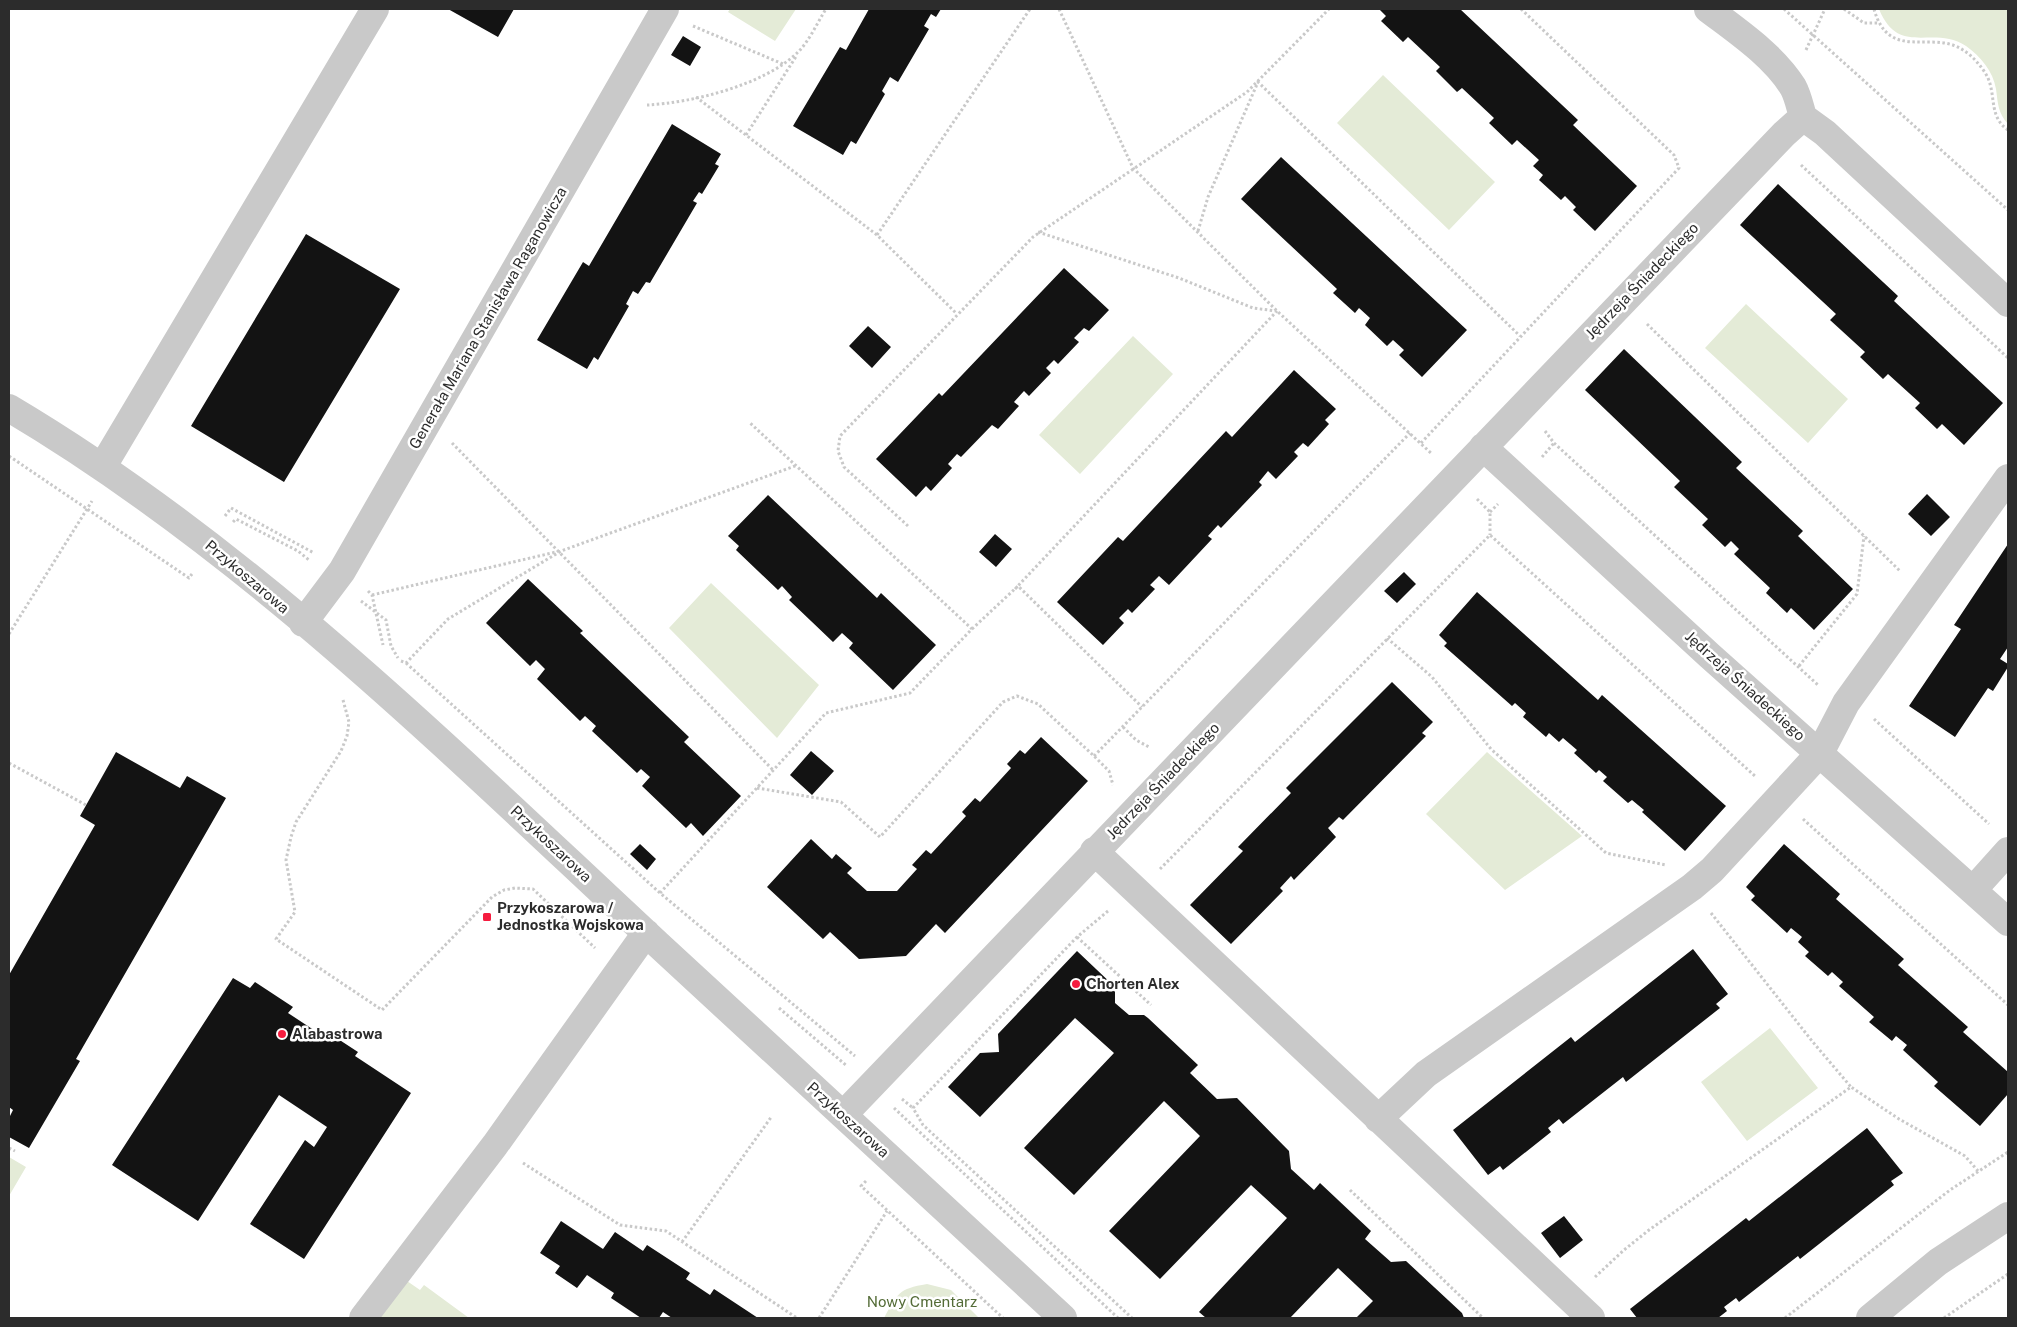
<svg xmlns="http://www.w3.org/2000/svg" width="2017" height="1327" viewBox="0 0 2017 1327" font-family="'Public Sans',sans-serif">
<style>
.green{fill:#e4ebd7}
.building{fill:#131313}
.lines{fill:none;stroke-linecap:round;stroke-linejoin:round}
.path{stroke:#c9c9c9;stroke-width:3;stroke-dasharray:2.5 2.5;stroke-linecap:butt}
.minor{stroke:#c9c9c9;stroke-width:28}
.poi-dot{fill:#f51c3f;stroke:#fff;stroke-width:2}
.labels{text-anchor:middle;stroke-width:5;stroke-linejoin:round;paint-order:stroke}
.street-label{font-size:15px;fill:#2c2c2c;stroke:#fff}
.poi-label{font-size:15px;font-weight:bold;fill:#2c2c2c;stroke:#fff;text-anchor:start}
.park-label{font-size:15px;fill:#536b36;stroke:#fff}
</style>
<rect width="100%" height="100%" fill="#fff"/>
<path class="green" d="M730,9h66l-21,32 -47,-29z
M1879,9h129v115c-10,-11 -10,-20 -12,-35 -3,-18 -15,-32 -30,-43 -33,-22 -67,12 -87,-37z
M1383,75l112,107 -46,48 -112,-107z
M1746,304l102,95 -40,44 -103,-95z
M1133,336l40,38 -93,100 -41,-39z
M711,583l108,102 -42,53 -108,-110z
M1487,752l95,84 -77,54 -79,-76z
M1770,1028l48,60 -71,53 -46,-59z
M9,1157l17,10 -17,29z
M407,1281l13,9 4,-5 45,33h-89z
M927,1284l24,6 28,28h-95c14,-25 14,-29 43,-34z"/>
<path class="building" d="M448,9h66l-16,28z
M869,9h72l-5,8 -5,-3 -7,12 5,3 -31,53 -8,-5 -8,14 3,3 -29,50 -5,-3 -8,14 -50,-29 47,-79 6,3z
M1379,9h81l118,111 -5,5 64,61 -42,45 -22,-21 3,-3 -11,-11 -4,4 -22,-20 4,-5 -10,-9 6,-6 -22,-20 -5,5 -23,-22 5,-5 -32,-30 -5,4 -21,-21 4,-4 -32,-30 -5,5 -22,-21 5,-5z
M683,36l18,11 -11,19 -19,-11z
M672,124l49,30 -6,10 4,2 -17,28 -3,-2 -6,9 4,2 -47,80 -4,-1 -8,12 -5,-3 -7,13 3,2 -31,54 -4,-3 -7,12 -50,-29 46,-78 6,4z
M1281,157l186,173 -45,47 -23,-22 5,-5 -11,-10 -6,6 -22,-21 5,-7 -11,-10 -4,5 -22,-20 4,-4 -96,-90z
M1778,184l120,112 -4,5 109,102 -39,42 -22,-21 -5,5 -22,-21 5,-5 -32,-29 -5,5 -23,-22 5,-5 -35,-32 6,-6 -96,-89z
M306,234l94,55 -116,193 -93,-56z
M1064,268l45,42 -20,21 -5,-3 -10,10 5,4 -21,22 -4,-4 -8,8 5,5 -22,23 -5,-5 -10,11 5,4 -21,23 -6,-4 -31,32 -4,-3 -9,10 4,4 -21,23 -5,-5 -10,11 -40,-38 63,-66 3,3z
M868,326l23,21 -19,21 -23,-22z
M1624,349l118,113 -6,6 67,63 -5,5 55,53 -39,41 -23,-22 -4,5 -21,-20 4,-5 -36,-34 5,-5 -8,-8 -6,6 -23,-22 6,-6 -34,-32 6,-6 -95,-91z
M1294,370l42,39 -11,11 4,4 -21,23 -5,-4 -9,9 4,4 -22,23 -8,-8 -9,11 3,3 -41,43 -3,-3 -10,11 4,3 -43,46 -10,-9 -9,9 5,4 -23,24 -4,-4 -9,9 5,5 -21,22 -46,-43 61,-65 5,4 103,-110 6,6z
M1927,494l23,23 -19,19 -23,-22z
M768,495l109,103 4,-5 55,52 -43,45 -44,-42 4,-5 -11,-10 -9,9 -44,-42 3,-3 -10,-11 -4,4 -42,-40 3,-4 -11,-10z
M995,534l17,15 -16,18 -17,-15z
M2008,544v103l-8,12 8,5v3l-15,24 -5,-3 -33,49 -46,-31 52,-77 -7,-4z
M1404,572l12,12 -19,19 -13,-12z
M528,579l55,52 -3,2 109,104 -5,5 57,54 -38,40 -12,-13 -5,5 -44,-42 8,-9 -9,-8 -4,4 -45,-42 4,-5 -11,-10 -5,5 -43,-42 8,-10 -9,-9 -6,6 -44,-43z
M1477,592l121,108 4,-5 124,111 -41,45 -43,-39 2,-2 -12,-10 -4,3 -25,-22 4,-4 -8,-7 -3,3 -22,-20 3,-3 -14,-12 -4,4 -10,-9 -3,4 -23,-20 3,-4 -11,-10 -3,3 -68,-60 3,-3 -8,-8z
M1392,682l41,40 -11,11 4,3 -83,84 -4,-3 -11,11 8,9 -42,43 -3,-4 -11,12 3,3 -52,53 -41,-39 53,-54 -5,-4 53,-54 -5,-5z
M1041,737l47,44 -143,152 -9,-9 -30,32 -47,3 -29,-27 -7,7 -56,-52 44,-48 21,20 4,-5 16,14 -5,5 20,18h30l20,-22 -5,-4 14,-15 5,4 35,-38 -4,-4 13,-14 5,4 31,-34 -4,-4 13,-14 5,4z
M811,751l23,20 -22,24 -22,-20z
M116,752l64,36 7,-12 39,22 -150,261 4,2 -51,87 -20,-11v-19l4,-8 -4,-3v-132l86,-150 -15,-9z
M640,844l16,15 -9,11 -17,-16z
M1784,844l56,50 -4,5 68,60 -6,6 70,62 -5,5 45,40v22l-28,32 -46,-40 4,-4 -35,-32 4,-5 -11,-9 -4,5 -23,-19 5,-5 -35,-31 4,-4 -11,-10 -4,4 -23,-20 4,-4 -11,-10 4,-5 -11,-9 -4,5 -36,-33 4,-4 -9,-9z
M1693,949l35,45 -12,10 4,4 -94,74 -3,-5 -60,47 -4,-5 -11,9 3,4 -48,38 -3,-4 -12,9 -35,-45 118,-93 4,5z
M1077,951l38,36v16l14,12h15l4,3 50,47 -8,8 27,26 20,-1 52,53 2,18 23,21 6,-7 51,48 -6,8 26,23 15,-1 56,52 2,5h-108l17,-17 -35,-33 -48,50h-84l-7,-6 88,-94 -36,-33 -91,94 -51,-48 91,-95 -36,-35 -90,94 -50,-47 90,-95 -39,-35 -95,99 -32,-30 32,-34 19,-1 -1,-18z
M233,978l17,10 5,-6 38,25 -5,6 44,29 3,-5 23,15 -3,4 56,37 -107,166 -54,-35 55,-84 9,7 13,-20 -48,-32 -81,126 -86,-56z
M1867,1128l36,45 -12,8 3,4 -94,74 -2,-3 -59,46 -3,-4 -12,9 3,4 -9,7h-81l-7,-9 116,-91 3,3z
M1564,1216l19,24 -23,18 -19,-25z
M561,1221l42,28 12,-17 28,19 4,-6 43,28 -4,6 24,16 4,-6 44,29h-86l-9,-6 -4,6h-18l-30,-20 3,-5 -27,-18 -10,13 -22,-15 5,-7 -20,-13z"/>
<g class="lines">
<path class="path" d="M1059,9l74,159 144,143 155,143
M1784,9l224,201
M1844,9l20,14h15
M1874,9c15,54 58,20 89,41 10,6 20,18 25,28 8,19 1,39 20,52
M693,26l90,38
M1806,50l19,-41
M696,97l181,138 80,79
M647,105c44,-2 117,-20 150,-52 12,-11 20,-30 29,-44
M746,135l51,-80
M1801,165l207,193
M1198,231l10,-34 50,-115 262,254
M1038,232l141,46 74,30 23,3
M877,235l153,-226
M1647,324l253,247
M1545,431l9,12 264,242
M452,443l321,327
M1421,443l258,-275 -5,-13 -153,-146
M9,456l180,122 3,-4
M1542,457l12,-14
M1477,499l13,13v23
M1490,512l8,-8
M225,516l6,-8 83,45
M233,522l3,-3 62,32 11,9
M908,526l-64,-59 -6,-16 2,-15 193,-199 214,-145 82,-83
M1015,589l262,-278
M368,591l4,4 11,50
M372,595l184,-43
M361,601l25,19 5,26 7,12
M972,629l46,-43 124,121
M9,634l83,-133
M1387,638l45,39 59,72 115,104 60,12
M401,661l5,2 42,-44 113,-68 234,-85
M406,663l254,230 195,163
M1799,666l58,-72 7,-58
M343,700l6,22 -2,14 -6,15 -45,71 -5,15 -5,23 9,52 -19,27 106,71 110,-113 12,-7 11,-2 18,1 62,59
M1874,719l115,105
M1123,727l13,13 13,7
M1094,756l316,-323
M9,763l77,42
M757,788l84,14 39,35 123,-135 14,-6 21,8 56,52 15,15 4,14
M1803,819l205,186
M1160,869l330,-334 266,242
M660,893l166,-180 84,-20 62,-64 -223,-207
M1108,911l-31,26 -164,171 10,17 209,193
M1711,913l101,128 39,46
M1077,937l74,68
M779,1008l68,58
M902,1099l11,9
M894,1108l224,210
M9,1148l6,3
M523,1163l97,62 46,6 131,87
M866,1181l-5,5 142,132
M1350,1190l133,128
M682,1242l90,-126
M1595,1277l29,-27 25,-20 202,-143 48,32 66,37 13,15
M819,1318l68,-107
M1785,1318l165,-128 58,-38
M1944,1318l64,-44"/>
<path class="minor" d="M1708,9c29,22 65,46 85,78 5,9 7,20 10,30
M1803,117l22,16 183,170
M9,408c221,131 409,312 596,487 152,142 306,282 458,423
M1483,447l227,209 298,266
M103,466l272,-457
M303,623l39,-52 323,-562
M1094,851l497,467
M1973,890l35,-39
M843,1115l941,-981 19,-17
M1378,1119l48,-45 266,-187 20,-17 108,-117 26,-50 162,-225
M363,1318l132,-173 151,-212
M1870,1318l68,-56 70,-46"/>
</g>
<g class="poi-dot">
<rect x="482" y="912" width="10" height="10" rx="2.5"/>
<circle cx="1076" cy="984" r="5"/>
<circle cx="282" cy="1034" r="5"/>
</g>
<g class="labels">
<g class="street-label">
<text transform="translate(1642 281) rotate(-46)" y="5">Jędrzeja Śniadeckiego</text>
<text transform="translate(488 318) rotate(-60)" y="5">Generała Mariana Stanisława Raganowicza</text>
<text transform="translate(247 577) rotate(40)" y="5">Przykoszarowa</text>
<text transform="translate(1745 686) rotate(42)" y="5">Jędrzeja Śniadeckiego</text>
<text transform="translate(1163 781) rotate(-46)" y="5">Jędrzeja Śniadeckiego</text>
<text transform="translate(551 844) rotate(43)" y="5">Przykoszarowa</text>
<text transform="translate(848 1120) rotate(42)" y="5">Przykoszarowa</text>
</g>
<g class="poi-label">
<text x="497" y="913">Przykoszarowa /<tspan x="497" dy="17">Jednostka Wojskowa</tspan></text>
<text x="1086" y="989">Chorten Alex</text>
<text x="292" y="1039">Alabastrowa</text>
</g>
<g class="park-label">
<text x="922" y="1307">Nowy Cmentarz</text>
</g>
</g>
<rect width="2017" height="1327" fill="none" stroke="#2c2c2c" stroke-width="20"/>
</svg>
